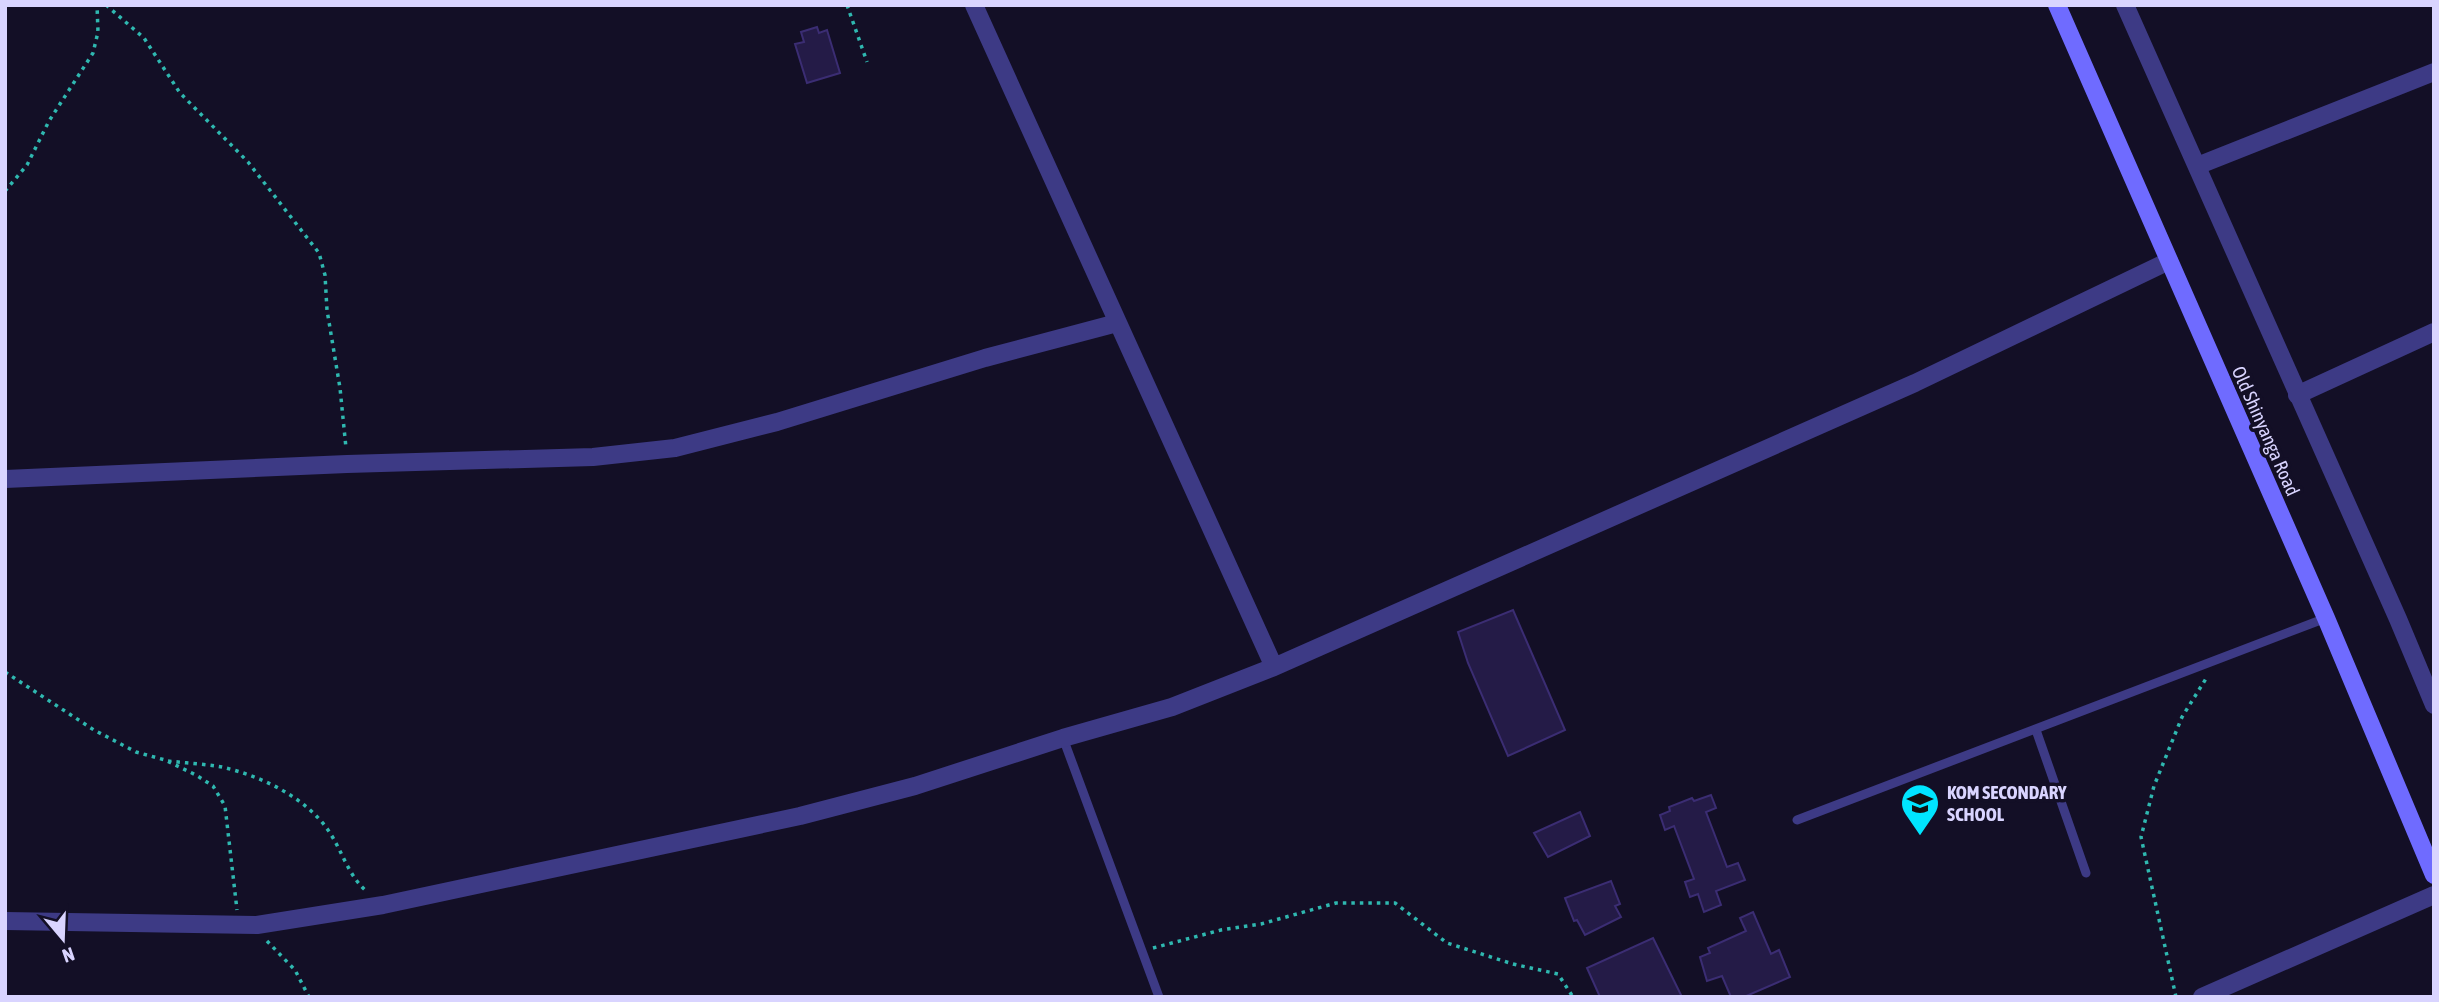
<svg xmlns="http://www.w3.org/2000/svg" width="2439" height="1002" viewBox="0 0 2439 1002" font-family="'Asap Condensed',sans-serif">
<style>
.building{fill:#241b47;stroke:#3b2d73;stroke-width:2}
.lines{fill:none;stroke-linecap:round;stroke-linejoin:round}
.path{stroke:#2fb8b0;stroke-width:3.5;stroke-dasharray:3.5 5;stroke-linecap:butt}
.service{stroke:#3d3a85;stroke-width:9}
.minor{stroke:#3d3a85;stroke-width:18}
.secondary{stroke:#6f6bff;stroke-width:18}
.labels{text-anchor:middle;stroke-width:7;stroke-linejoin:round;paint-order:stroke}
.street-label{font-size:19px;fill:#d9d4ff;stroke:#130f26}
.poi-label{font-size:19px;font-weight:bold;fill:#d9d4ff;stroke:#130f26;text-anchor:start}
</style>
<rect width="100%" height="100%" fill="#130f26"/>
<path class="building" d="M817,27l2,6 8,-3 13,43 -33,10 -12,-39 9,-2 -3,-10z
M1513,610l52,120 -57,26 -40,-93 -10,-31z
M1711,795l5,13 -10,4 21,55 11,-4 7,17 -29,11 5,14 -17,7 -6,-18 -8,3 -5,-15 9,-3 -20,-53 -9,4 -5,-15 10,-4 -1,-4 23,-9 2,3z
M1580,812l10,24 -42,21 -14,-24z
M1611,881l9,23 -5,2 6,11 -36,18 -8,-15 -3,1 -9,-23z
M1753,912l18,42 8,-4 11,27 -46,20h-13l-9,-21 -15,5 -7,-24 10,-4 -2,-5 38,-17 -6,-13z
M1653,938l29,59h-82l-13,-29z"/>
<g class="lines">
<path class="path" d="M106,5l38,33 36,55 68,69 71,91 6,22 2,35 13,78 6,60
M847,5l20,57
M5,191l22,-26 22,-44 44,-68 5,-21 -1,-27
M5,672l89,58 42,22 29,8 31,15 17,11 12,20 12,104
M168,761c18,2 37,3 54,6 39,9 83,30 106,63 14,20 19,43 37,60
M267,941l28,29 14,27
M1153,948l68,-18 40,-6 75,-21h59l52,40 66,21 45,10 15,23
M2176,997l-35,-160 13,-51 28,-69 25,-40"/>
<path class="service" d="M2036,730l50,143
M1063,738l96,259
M1797,820l529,-202"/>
<path class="minor" d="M974,5l300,662
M2125,5l273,614 36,86
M2197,166l237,-94
M2297,395l137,-63
M5,479l342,-15 246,-7 82,-9 102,-26 208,-64 132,-35
M5,921l252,4 126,-20 417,-89 115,-30 148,-48 109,-31 102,-40 641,-284 254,-122
M2202,997l232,-102"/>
<path class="secondary" d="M2057,5l269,613 108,257"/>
</g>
<defs>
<symbol id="school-pin" viewBox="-11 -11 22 30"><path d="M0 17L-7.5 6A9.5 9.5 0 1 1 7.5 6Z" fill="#00e5ff" stroke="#130f26"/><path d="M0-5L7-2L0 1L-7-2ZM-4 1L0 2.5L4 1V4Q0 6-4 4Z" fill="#111"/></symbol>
</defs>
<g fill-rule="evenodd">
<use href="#school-pin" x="1898" y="781" width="44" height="60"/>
</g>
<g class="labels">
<g class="street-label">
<text transform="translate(2266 431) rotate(66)" y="7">Old Shinyanga Road</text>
</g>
<g class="poi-label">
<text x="1947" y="799">KOM SECONDARY<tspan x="1947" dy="22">SCHOOL</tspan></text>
</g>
</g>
<rect width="2439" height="1002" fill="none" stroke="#d9d4ff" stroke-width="14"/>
<g transform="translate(63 939) rotate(161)" stroke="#130f26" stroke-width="5" paint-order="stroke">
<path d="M0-5L12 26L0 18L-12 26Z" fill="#d9d4ff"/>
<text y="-10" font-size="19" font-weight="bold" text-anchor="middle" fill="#d9d4ff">N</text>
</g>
</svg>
